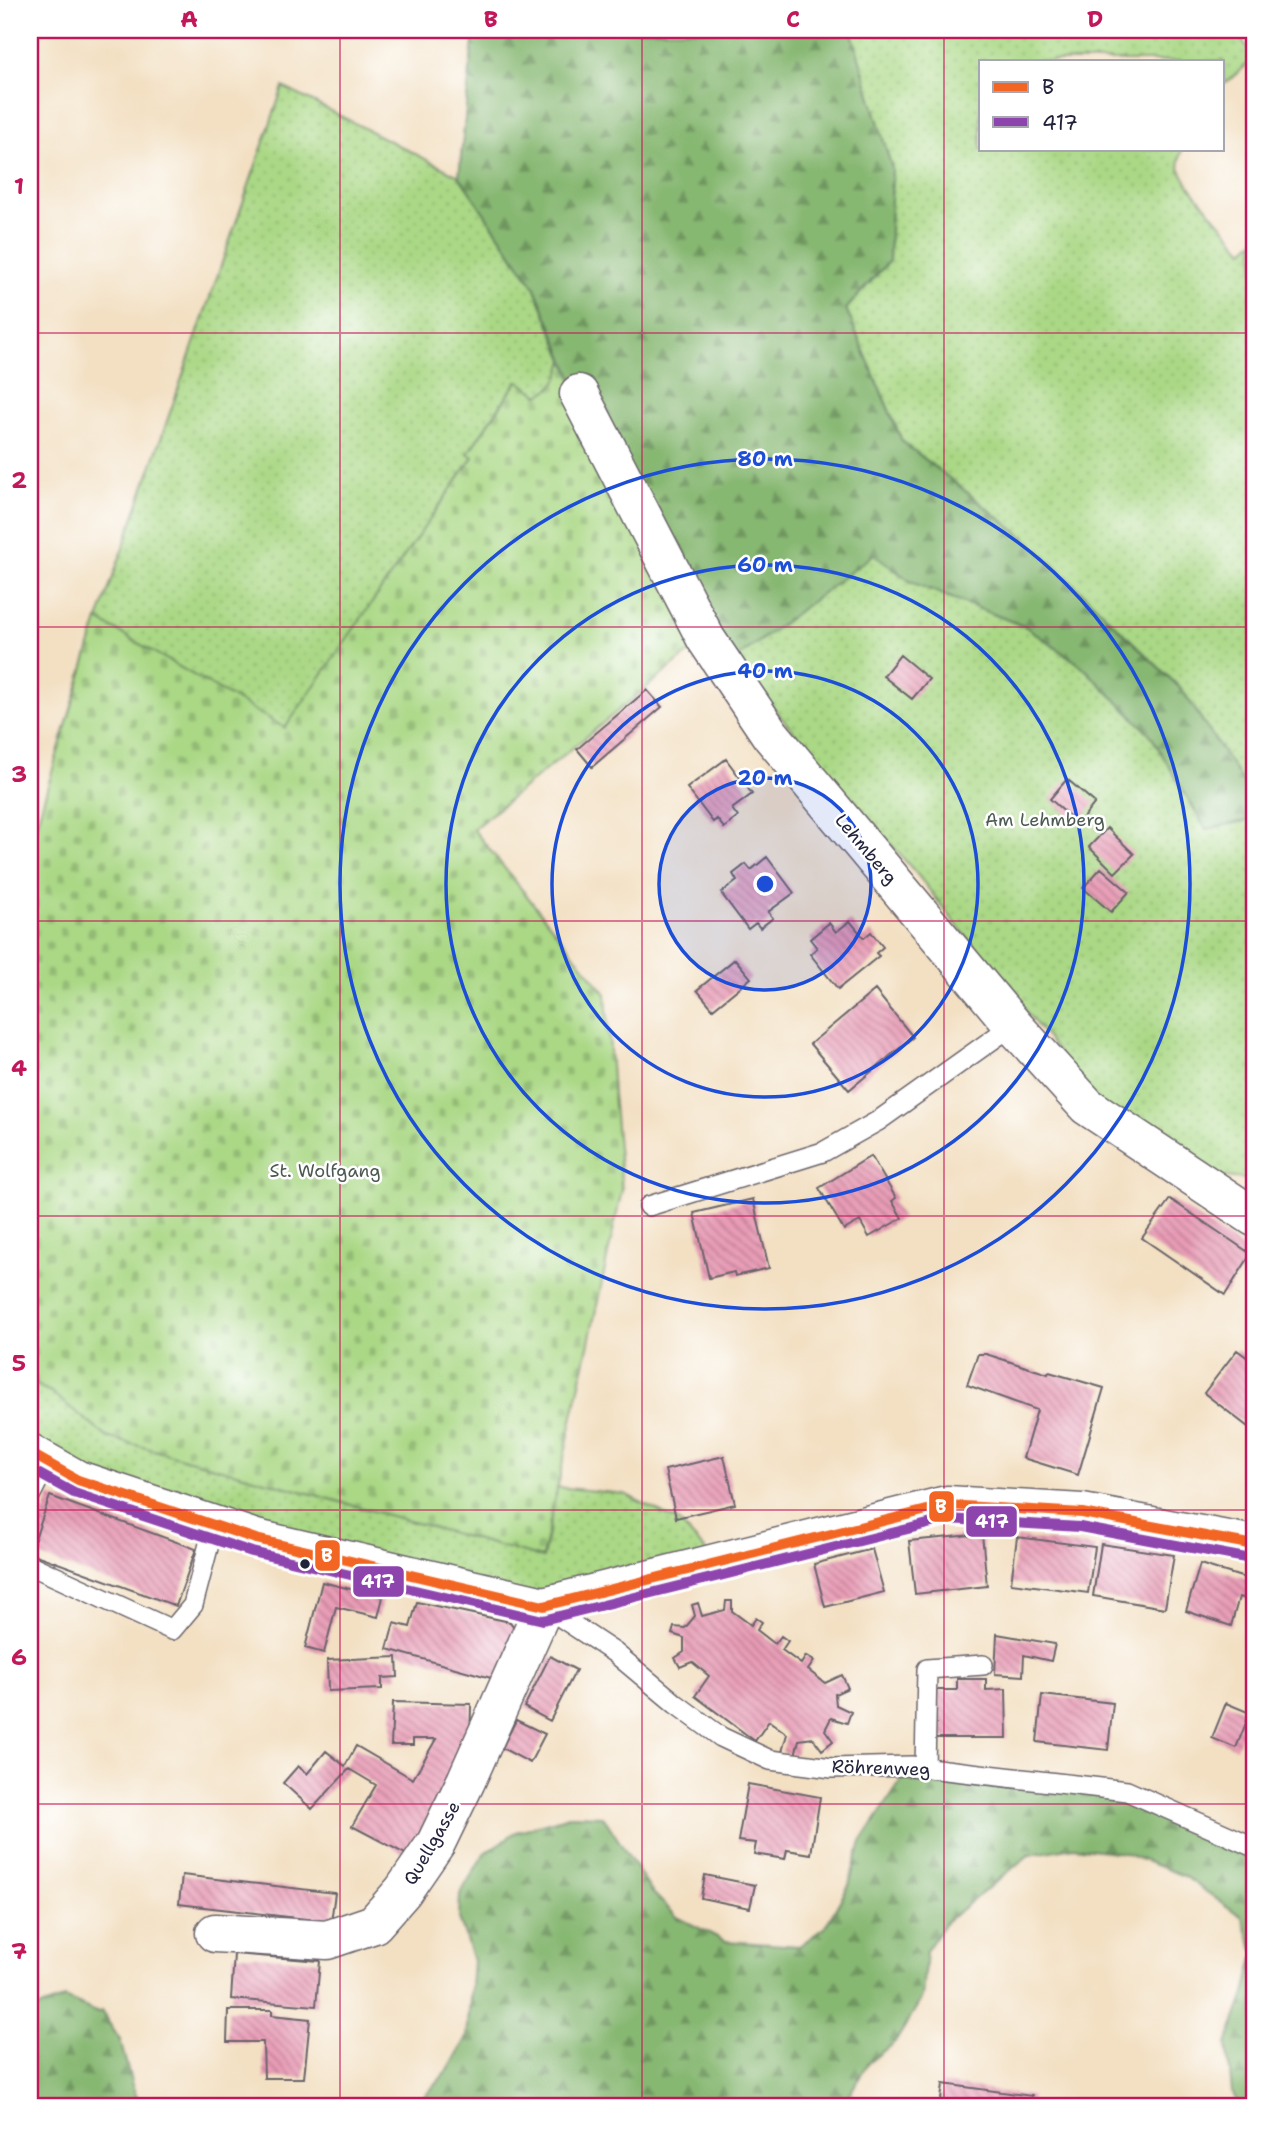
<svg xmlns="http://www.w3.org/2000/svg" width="1284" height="2137" viewBox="0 0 1284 2137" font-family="'Shantell Sans',sans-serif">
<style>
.green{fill:url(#green-dots);stroke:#667d60;stroke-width:2}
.forest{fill:url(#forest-firs);stroke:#546d56;stroke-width:2}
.cemetery{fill:url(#cemetery-stones);stroke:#667d60;stroke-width:2}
.building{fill:url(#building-back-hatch)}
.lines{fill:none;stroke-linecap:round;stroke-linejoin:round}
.service-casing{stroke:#6b646b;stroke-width:22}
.minor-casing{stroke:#6b646b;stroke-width:41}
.tertiary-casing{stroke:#6b646b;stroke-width:41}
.service{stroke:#fff;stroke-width:19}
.minor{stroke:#fff;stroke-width:38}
.tertiary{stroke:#fff;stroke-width:38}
.bus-1-casing{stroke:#fff;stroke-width:16}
.bus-2-casing{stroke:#fff;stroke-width:16}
.bus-1{stroke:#f26522;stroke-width:10}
.bus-2{stroke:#8e44ad;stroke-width:10}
.grid{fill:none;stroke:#c2185b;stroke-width:2;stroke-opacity:0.55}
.ring{fill:none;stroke:#1d4ed8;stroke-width:3.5}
.bus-dot{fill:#22223b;stroke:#fff;stroke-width:2.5}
.labels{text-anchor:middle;stroke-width:5;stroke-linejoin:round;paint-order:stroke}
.park-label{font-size:18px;fill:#4b5951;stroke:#fff}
.street-label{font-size:18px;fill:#22223b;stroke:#fff}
.centre{fill:#1d4ed8;stroke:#fff;stroke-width:3.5}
.ring-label{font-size:21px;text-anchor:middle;font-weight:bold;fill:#1d4ed8;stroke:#fff;stroke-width:5;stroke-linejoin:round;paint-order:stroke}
.line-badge{stroke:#fff;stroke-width:2.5}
.badge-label{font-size:19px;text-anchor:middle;font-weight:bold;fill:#fff}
.neatline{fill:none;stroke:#c2185b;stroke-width:2.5}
.grid-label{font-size:23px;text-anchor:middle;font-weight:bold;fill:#c2185b}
</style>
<defs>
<pattern id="green-dots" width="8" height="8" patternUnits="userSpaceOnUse" patternTransform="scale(1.75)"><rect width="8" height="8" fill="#aad885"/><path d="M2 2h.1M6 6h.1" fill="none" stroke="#92b974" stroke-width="1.8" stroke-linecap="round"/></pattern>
<pattern id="forest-firs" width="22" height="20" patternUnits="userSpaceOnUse" patternTransform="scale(1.75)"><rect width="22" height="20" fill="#87b872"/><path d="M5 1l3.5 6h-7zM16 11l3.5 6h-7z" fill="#6e955f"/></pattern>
<pattern id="cemetery-stones" width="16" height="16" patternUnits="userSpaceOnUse" patternTransform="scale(1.75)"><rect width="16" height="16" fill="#aad885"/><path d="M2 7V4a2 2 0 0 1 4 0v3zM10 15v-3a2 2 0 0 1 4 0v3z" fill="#92b974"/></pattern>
<pattern id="building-back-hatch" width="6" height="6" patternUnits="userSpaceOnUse" patternTransform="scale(1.75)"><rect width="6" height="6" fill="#e89bb5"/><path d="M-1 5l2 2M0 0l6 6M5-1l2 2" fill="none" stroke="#bc7e94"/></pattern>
</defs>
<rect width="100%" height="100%" fill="#fff"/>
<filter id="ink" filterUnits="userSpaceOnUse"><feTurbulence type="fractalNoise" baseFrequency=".0143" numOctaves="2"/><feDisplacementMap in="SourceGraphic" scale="14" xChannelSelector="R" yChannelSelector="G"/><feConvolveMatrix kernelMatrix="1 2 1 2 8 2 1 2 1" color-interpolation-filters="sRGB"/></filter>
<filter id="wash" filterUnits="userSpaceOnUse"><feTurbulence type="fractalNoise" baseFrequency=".00686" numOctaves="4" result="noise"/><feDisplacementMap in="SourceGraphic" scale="28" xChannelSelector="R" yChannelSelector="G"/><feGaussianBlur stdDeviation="1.57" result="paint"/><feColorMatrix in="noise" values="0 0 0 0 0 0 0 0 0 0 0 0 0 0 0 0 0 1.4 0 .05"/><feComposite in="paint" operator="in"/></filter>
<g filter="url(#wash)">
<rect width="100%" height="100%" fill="#f3e0c3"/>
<path class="green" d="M851,30h383l20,26v3l-31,26v-24h-242v88h201c-2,7 -4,14 -1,22 6,17 49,62 63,79l10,-9v558l-72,-109 -151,-147 -129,-102 -56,-132 43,-48 3,-92z
M283,87l176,89 75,110 30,74 -5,18 -11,13 -8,4 -23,-14 -49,72 6,4 -189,272 -187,-109z
M874,553l37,29 115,45 56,39 68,68 56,95 48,-10v361l-67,-7 -100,-67 -29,-54 -143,-180 -159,-184 -19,-30z
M30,1382l21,10 492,166 14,-71 68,7 54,28 38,41 -173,43 -514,-153z"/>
<path class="forest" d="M474,30h377l41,139 -3,92 -43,48 56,132 129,102 151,147 72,109v20l-48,10 -56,-95 -68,-68 -56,-39 -115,-45 -37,-28 -150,114 -145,-274 -45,-108 -75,-110z
M911,1766l179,20 164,61v104l-12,-34 -58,-41 -60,-23 -50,-6 -45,8 -83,67 -20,29 -4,47 -26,43 -28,22 -26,44h-427l34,-38 18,-32 6,-76 -14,-43 1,-24 24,-40 32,-22 56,-17 31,1 48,75 26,26 48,24 74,5 26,-19 24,-42 12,-43z
M1254,1957v150h-14l-8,-15 -5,-48 18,-50z
M65,1998l33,15 3,-2 19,29 12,45 9,22h-111v-96z"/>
<path class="cemetery" d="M564,360l15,34 127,245 -233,190 133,165 7,100 9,96 -80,368 -435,-121 -56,-45 -21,-10v-537l68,-225 187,108 188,-271 -5,-4 50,-72 21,14c17,-7 21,-19 25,-35z"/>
<g id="blocks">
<path class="building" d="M900,655l29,24 -17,20 -29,-23z
M647,690l15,17 -70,60 -15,-18z
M726,759l26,35 -20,15 6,8 -14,11 -7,-9 -4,3 -26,-34z
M1067,779l28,24 -17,21 -28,-25z
M1107,828l27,26 -19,19 -26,-26z
M767,857l27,36 -26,19 5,6 -13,10 -4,-5 -8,6 -27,-36 16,-12 -4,-7 13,-10 5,6z
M1101,868l28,24 -18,20 -28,-24z
M850,921l14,17 7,-6 12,15 -7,6 3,3 -41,33 -28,-35 7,-6 -7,-9 19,-16 7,9z
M735,959l16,19 -38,31 -16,-19z
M875,990l38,47 -64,53 -39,-46z
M871,1156l25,42 -4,3 10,17 -33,19 -9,-16 -16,9 -25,-42z
M753,1199l16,69 -34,8 -1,-4 -25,6 -15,-65z
M1170,1199l81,55 -26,41 -83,-57z
M1237,1350l15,11 2,-3v69l-2,3 -48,-37z
M978,1354h8l62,20 1,-2 55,16 -26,87 -55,-17 14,-48 -70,-25z
M724,1456l11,48 -59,14 -11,-48z
M50,1496l146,53 -20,57 -146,-53z
M982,1534l5,52 -72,8 -6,-53z
M1017,1537l78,10 -7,46 -77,-10z
M1101,1544l73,11 -9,53 -72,-12z
M872,1549l12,43 -59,15 -11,-43z
M1200,1564l54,17 -5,19 -10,-3 -8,29 -45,-15z
M322,1582l61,15 -5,20 -42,-10 -12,46 -19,-5z
M726,1601h6v10l19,14 5,-7 6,4 -5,8 18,14 6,-8 7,5 -6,9 19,14 5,-8 8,5 -6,9 17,13 17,-8 6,13 -13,6 1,11 15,7 -4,11 -16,-5 -6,12 8,11 -11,9 -9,-12 -14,2 -4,15 -13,-3 5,-18 -18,-13 -14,20 -60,-45 14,-20 -17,-14 -12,5 -5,-9 9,-6v-14l-12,-4 2,-7 11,1 10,-12 -3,-11 6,-2 4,13 23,-6z
M417,1602l93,20 6,8 -14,51 -115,-32 7,-26 16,4z
M997,1634l58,10 -4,17 -27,-6 -1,21 -28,-2z
M550,1656l26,14 -26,51 -26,-14z
M397,1657l1,20 -16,1v11l-54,2 -1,-31z
M957,1679h29v11l20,-1 1,49h-73v-48h23z
M1042,1695l71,8 -5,47 -71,-8z
M393,1702l78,2 -1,44 -61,108 -57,-30 24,-41 -27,-16 -37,40 -29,-26 15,-17 9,8 19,-23 19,15 11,-20 57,33 23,-40h-23v6h-22z
M1226,1703l24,10 -14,35 -24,-10z
M516,1720l29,14 -15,29 -28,-15z
M748,1784l72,13 -9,57 -24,-4 -2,9 -31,-5 2,-11 -18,-2z
M182,1875l153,18 -4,29 -152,-18z
M705,1875l50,10 -5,23 -49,-10z
M234,1954l86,7 -4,45 -85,-7z
M228,2010h44v5l38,4 -6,59h-40l-1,-36h-36z
M943,2084l89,12 -2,11h-90z"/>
</g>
</g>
<g filter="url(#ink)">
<use href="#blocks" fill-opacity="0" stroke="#6b646b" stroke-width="2"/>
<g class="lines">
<defs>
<path id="service" d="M649,1206l174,-54 55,-31 135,-96
M30,1496l17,-33
M30,1565l142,65 21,-25 21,-80
M544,1606l71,47 61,51 45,33 49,23 62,8 79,-2 216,25 127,56
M925,1768l2,-99 56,-4"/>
<path id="minor" d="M579,394l127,245 64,95 243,291 74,81 167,111
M215,1933l112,7 47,-16 29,-33 33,-48 30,-62 78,-175"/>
<path id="tertiary" d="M30,1453l48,27 178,59 288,67 403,-101 135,8 172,32"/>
</defs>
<use href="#service" class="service-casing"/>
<use href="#minor" class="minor-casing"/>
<use href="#tertiary" class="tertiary-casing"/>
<use href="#service" class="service"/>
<use href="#minor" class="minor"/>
<use href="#tertiary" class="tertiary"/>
<defs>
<path id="bus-1" d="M30,1453l48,27 178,59 288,67 403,-101 135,8 172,32"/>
<path id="bus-2" d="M30,1469l44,24 178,59 291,68 405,-101 132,8 171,32"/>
</defs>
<use href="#bus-1" class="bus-1-casing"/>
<use href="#bus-2" class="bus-2-casing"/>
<use href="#bus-1" class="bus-1"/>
<use href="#bus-2" class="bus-2"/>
</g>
</g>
<path class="grid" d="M340,30v2077M642,30v2077M944,30v2077M30,333h1224M30,627h1224M30,921h1224M30,1216h1224M30,1510h1224M30,1804h1224"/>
<circle cx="765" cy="884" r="106" fill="#1d4ed8" fill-opacity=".12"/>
<g class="ring">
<circle cx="765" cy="884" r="106"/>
<circle cx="765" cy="884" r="213"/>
<circle cx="765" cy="884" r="319"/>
<circle cx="765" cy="884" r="425"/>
</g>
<circle class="bus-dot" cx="305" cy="1564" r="6"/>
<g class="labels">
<g class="park-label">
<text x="1045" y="826">Am Lehmberg</text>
<text x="325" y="1177">St. Wolfgang</text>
</g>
<g class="street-label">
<text transform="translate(866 849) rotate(50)" y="6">Lehmberg</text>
<text transform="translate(881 1768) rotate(2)" y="6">Röhrenweg</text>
<text transform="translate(432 1843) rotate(-60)" y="6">Quellgasse</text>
</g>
</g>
<circle cx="765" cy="884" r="10" class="centre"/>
<g class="ring-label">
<text x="765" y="466">80 m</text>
<text x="765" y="572">60 m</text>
<text x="765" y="678">40 m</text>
<text x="765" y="785">20 m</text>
</g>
<g class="line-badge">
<rect x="928" y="1490" width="27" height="33" rx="7" fill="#f26522"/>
<rect x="965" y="1505" width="53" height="33" rx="7" fill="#8e44ad"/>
<rect x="314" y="1539" width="27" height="33" rx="7" fill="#f26522"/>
<rect x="352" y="1565" width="53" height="33" rx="7" fill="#8e44ad"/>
</g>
<g class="badge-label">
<text x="941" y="1513">B</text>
<text x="992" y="1528">417</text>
<text x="327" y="1562">B</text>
<text x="378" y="1588">417</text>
</g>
<rect width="1284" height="2137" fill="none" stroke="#fff" stroke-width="77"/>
<rect x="979" y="60" width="245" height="91" fill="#ffffff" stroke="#a7a7b1" stroke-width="2"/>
<rect x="993" y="82" width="35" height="10" fill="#f26522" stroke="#a7a7b1" stroke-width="2"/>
<text x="1042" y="94" font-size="21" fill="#22223b">B</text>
<rect x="993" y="117" width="35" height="10" fill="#8e44ad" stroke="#a7a7b1" stroke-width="2"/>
<text x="1042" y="130" font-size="21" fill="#22223b">417</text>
<rect x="38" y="38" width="1208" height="2060" class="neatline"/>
<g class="grid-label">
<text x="189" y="27">A</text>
<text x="491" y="27">B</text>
<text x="793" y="27">C</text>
<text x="1095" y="27">D</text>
<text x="19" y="194">1</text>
<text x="19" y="488">2</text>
<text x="19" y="782">3</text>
<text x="19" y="1076">4</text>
<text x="19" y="1371">5</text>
<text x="19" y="1665">6</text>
<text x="19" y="1959">7</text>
</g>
</svg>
